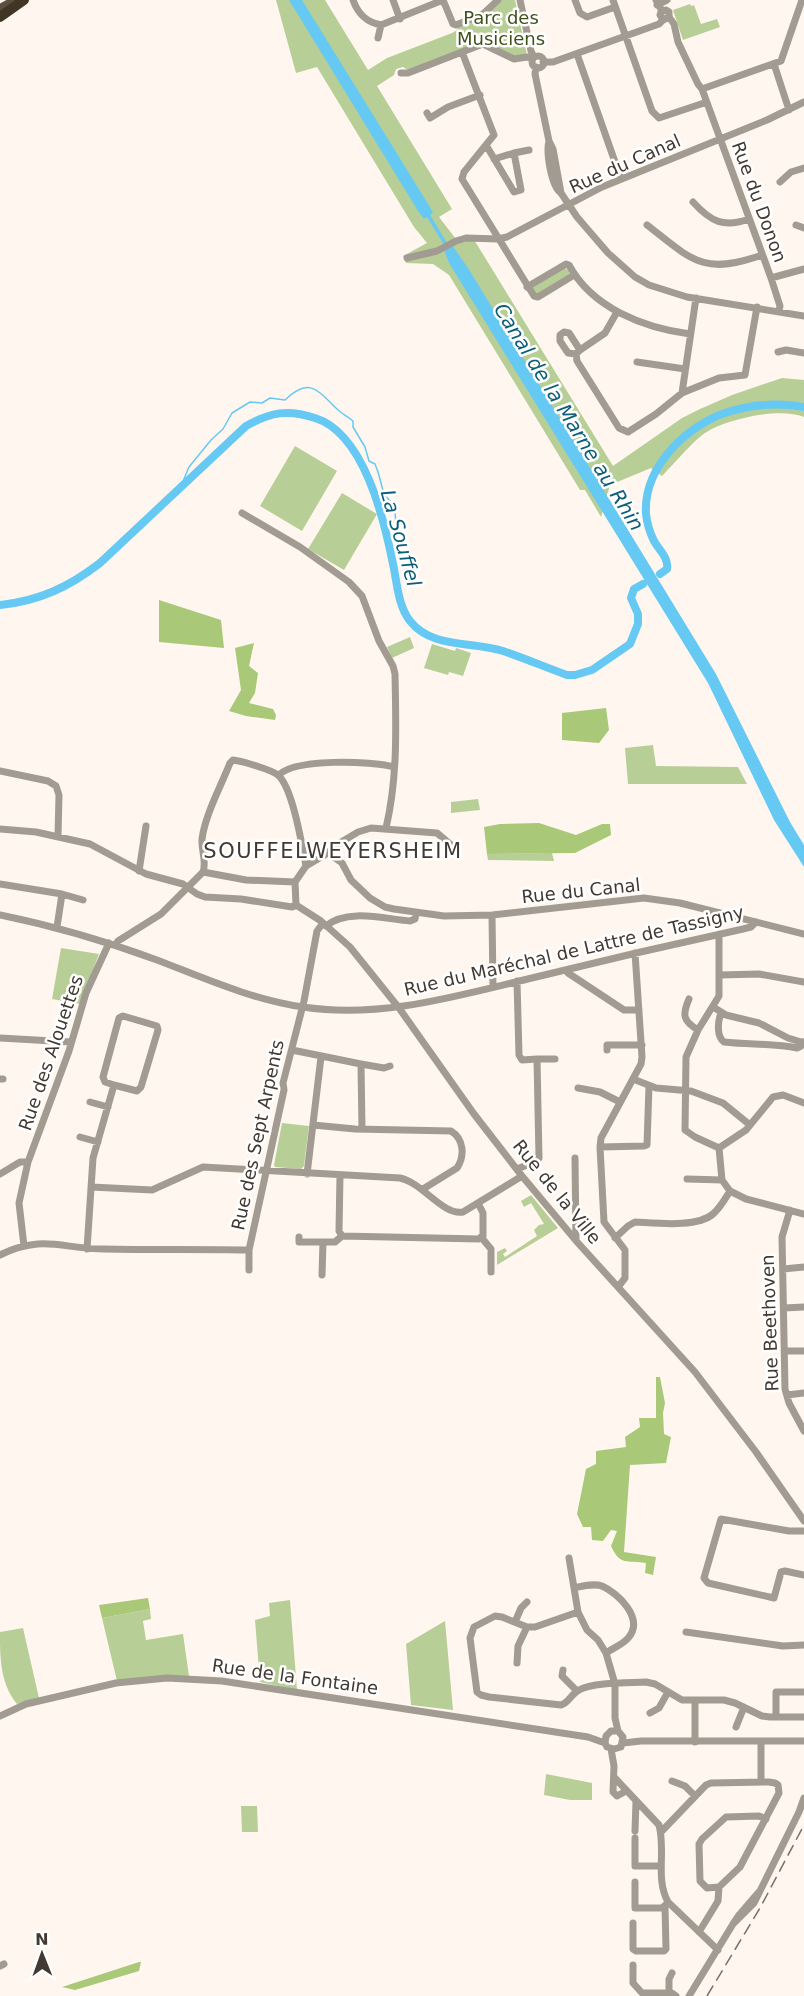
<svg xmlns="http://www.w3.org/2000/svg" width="804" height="1996" viewBox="0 0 804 1996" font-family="'DejaVu Sans',sans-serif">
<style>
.green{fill:#b8ce97}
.forest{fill:#a9c878}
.water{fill:#66c9f3}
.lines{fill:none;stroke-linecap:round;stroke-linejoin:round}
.stream{stroke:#66c9f3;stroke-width:1.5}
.river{stroke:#66c9f3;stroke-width:8}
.minor{stroke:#a19b92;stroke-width:7}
.major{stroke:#5a4f40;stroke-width:8}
.highway{stroke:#413525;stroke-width:10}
.rail{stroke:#776f68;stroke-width:1.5;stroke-dasharray:12 6;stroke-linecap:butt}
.labels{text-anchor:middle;stroke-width:5;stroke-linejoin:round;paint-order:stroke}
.park-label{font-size:18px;fill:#3e5119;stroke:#fff}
.street-label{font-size:18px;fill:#413932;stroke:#fff}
.water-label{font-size:20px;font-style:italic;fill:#0c5e7a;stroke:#fff}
.quarter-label{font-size:21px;letter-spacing:1.5px;fill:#413932;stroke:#fff}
</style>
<rect width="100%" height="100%" fill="#fff7ef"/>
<path class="green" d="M276,0h49l43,70 19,-12 65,-25 5,-3 2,-4 43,-26h13l12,55 -11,2 -35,-15 -73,28 -5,-3 -7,2 -2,6 -17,11 75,123 -13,8 17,22 17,-1 140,228 69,-48 18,-9 32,-14 50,-17 22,2v37c-25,-10 -77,2 -99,16 -13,9 -31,31 -43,43l-11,-8 -41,17 -9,32 -16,-27h-5l-131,-215 -16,-11 -27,-1 -3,-7 24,-13 -13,-16 -97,-160 -21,6z
M690,4l1,2 3,-1 7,19 16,-5 3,8 -37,13 -10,-30z
M565,268l4,2v4l-32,20 -5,-5 1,-3z
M295,446l42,25 -35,60 -42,-25z
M342,493l35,21 -33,56 -36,-21z
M410,637l4,11 -22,10 -5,-11z
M432,644l23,7 1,-3 15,5 -8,23 -14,-4 -1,3 -24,-7z
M653,745l3,21 82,1 9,17h-119l-3,-36z
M478,799l2,11 -29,3v-11z
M552,853l2,8 -66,-1 -1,-6z
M61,948l38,6 -19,50 -28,-5z
M282,1123l27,3 -5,40 -3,3 -26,-2 -1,-2z
M531,1195l27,33 -61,37v-13l8,-4 2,3 -4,3 2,3 32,-21 -3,-6 5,-5 5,-1 -13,-21 -7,4 -3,-6z
M290,1600l7,90 -37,-8 -5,-62 15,-4 -1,-13z
M150,1609l1,10 -8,2 3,19 37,-6 6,42 -72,5 -15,-63z
M445,1621l8,89 -42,-5 -5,-61z
M23,1628l16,70 -22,6c-17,-21 -17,-46 -17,-72z
M546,1774l46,9v17h-22l-26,-5z
M241,1806h16l1,26h-16z"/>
<path class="forest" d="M159,600l62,20 3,28 -65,-6z
M254,643l-5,23 9,7 -3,20 -6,10 24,6 3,6 -1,5 -29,-4 -17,-5 12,-21 -6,-42z
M606,708l3,22 -10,13 -37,-3v-27z
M539,823l37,12 26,-11h8l1,11 -36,18 -88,1 -3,-27 16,-3z
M656,1377h4l5,26 -2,10 1,21 7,3 -5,26 -36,2 -6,87 32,5 -3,18 -8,-2 1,-10c-19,-3 -26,3 -35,-17l6,-15 -6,-1 -8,11 -11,-1 -1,-13h-8l-6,-13 9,-45 10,-5v-13l30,-4 -1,-10 15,-10 -1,-9h17z
M148,1598l2,11 -48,9 -3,-13z
M139,1962h2l-2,9 -64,19 -13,-3z"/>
<path class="water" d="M289,0h13l128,207 3,6 -3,2 19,31 3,-1 16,23 248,406 74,148 14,23v22l-30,-47 -66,-137 -259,-420 -5,-13 2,-2 -19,-31 -3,2 -6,-8z"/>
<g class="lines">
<path class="stream" d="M181,486l8,-19 22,-27 12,-11 9,-16 18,-11 12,1 8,-5 15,2c25,-24 33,-9 52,9 4,4 11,8 16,12v6l12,20 4,14 6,3 3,8 6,22 6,7v6l5,6 1,10 -7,23"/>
<path class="river" d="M660,574l7,-5c2,-11 -8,-19 -13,-28 -4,-8 -7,-18 -8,-27 -3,-47 42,-91 85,-103 24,-7 49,-8 73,-4
M0,605c39,-4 69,-18 100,-42l146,-137c25,-14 42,-17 69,-8 49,15 69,101 78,146 4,18 5,42 17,57 22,28 62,20 93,30 21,7 42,16 64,24h8l17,-5 38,-26 8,-20v-10l-7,-16 3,-9 9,-5"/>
<path class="minor" d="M353,0c5,14 13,22 28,25l62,-25
M393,0l7,19
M443,0l10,24 3,1 27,-11 15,-14
M520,0l11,51 3,6
M575,0l5,13 7,4 28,-10
M613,0l39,111 7,7 48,-16
M656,0l6,11
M657,5l10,-5
M669,17l-6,3 -3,-5 1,-3 5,-2 3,2v5l5,7 4,18 20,42 4,5 69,189 9,28 -1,5
M378,38l3,-13
M577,54l44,125
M532 62a6 6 0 1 1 12 0a6 6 0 1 1-12 0Z
M532,59l-5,-2 -13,2 -31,-15 -21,8 32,83 -30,37 -2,7 72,117 4,1 36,-22
M543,62h10l106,-38 4,-4
M774,64l15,46
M536,67l-1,7 14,67 4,8 8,44
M401,73h7l54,-21
M702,89l79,-28 21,-61
M427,113l3,5 18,-11 32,-12
M549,141c-3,11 2,45 12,52l16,24 31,36 27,24 14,8 38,12 117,19
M486,145l28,47 7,-2 -7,-37 -20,6
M514,153l15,-3
M780,182l11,-10 13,-4
M693,202c18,20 31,26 56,17
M647,225c45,35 56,51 115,30
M796,225l8,3
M407,258l30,-7 19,-10 10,-3 32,1 9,-2 95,-50 165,-67 37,-18
M771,278l33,-9
M527,287l39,-23 3,1c23,43 75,63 121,69
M580,350l-4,4 1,7 42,67 9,4 28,-18 26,-21 37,-15 26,-3 12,-68
M778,352l8,-2 18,3
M576,354l-8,-1 -8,-12v-6l4,-3 5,1 11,17 25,-17 12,-21
M637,362l48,7
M682,393l14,-95
M242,513l58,34 49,35 13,14 17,45 14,25 2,8c1,51 3,103 -9,154
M0,771l48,10 8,5 3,9 -1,41
M279,775c16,-17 92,-14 115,-8
M0,829l36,3 54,12 56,30 37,10 14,10 8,3 36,2 51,8 4,-2
M328,853l14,10 9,17 19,18 15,9 9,2 50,7 48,-1 152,-17 36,5 124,31
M139,871l7,-45
M203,872c4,-11 -2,-22 -1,-33 3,-24 19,-53 28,-76l3,-3c9,1 39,10 45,15 15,13 24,71 28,91
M203,872l43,8 49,2
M295,882l11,-16 22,-13 5,-6 25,-15 13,-4 66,5 13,11
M295,882l1,23
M0,884l62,10 -5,33
M62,894l21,6
M296,905l25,16 29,26 49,61 75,106 48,62 56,67 117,129 61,80 48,69
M0,915c54,11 105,26 157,45 47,18 96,40 146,47 79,12 157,-12 233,-30 69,-17 138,-33 207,-48l8,-2 5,-5
M492,915l1,72
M326,926c21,-18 59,-7 84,-5l5,-2 1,-6
M719,934v62l-21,34 -12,27 -1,73 10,7 24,11 3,32 8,11 16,8 58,15
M115,945l3,-4 43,-27 42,-42
M566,970l2,3 56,37h15
M719,975l40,-1 45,8
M517,981l2,74 3,5 15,-1 2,99 -2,3 -20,8
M689,999c-7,16 -6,22 9,31
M713,1007l13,8 33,8 29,15 16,5
M721,1013c-3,8 -5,23 3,29 25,3 49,1 73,6l4,-2 2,-4
M0,1038l71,4
M292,1050l69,14 1,65
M607,1050v-5h35
M537,1059h18
M361,1064l23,4 6,-2
M0,1079h3
M633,1079l23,9 35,3 32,12 27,22
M578,1088l22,4 20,10
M90,1102l18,5
M313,1125l42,4 96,2c13,8 14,25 6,37l-34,21
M80,1137l18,5
M600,1147l44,-1 3,-1 2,-59
M719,1148l27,-18 27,-33 10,-2 21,8
M575,1158l1,82
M0,1174l20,-12h8
M307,1174l14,-117
M687,1179l35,1
M91,1187l61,3 51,-23 197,11c23,5 43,38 63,34l59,-36
M790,1210l-8,27 3,152 4,14 15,28
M342,1236l137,3 4,-3v-23l-5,-10
M299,1237v5h36l7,-6 -3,-5 1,-56
M481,1237l10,12v23
M615,1238l13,-12 7,-4c21,1 62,6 78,-8 7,-6 12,-15 17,-23
M24,1246l-5,-43 9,-41 41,-111 17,-58 23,-50
M87,1249l6,-91 21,-73 -9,-3 -2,-5 16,-59 4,-2 34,10 1,4 -17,57 -4,4 -23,-6
M0,1255c43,-21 62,-6 104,-6 48,1 96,0 145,1
M783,1269l21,-2
M249,1270v-20l35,-160 -1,-7 21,-82 13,-70 6,-8
M322,1275l1,-33
M618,1287l7,-9v-28l-21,-28 -4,-75 1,-9 40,-74 1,-7 -7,-104
M784,1308l20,-1
M785,1351h19
M787,1395l17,-2
M804,1531h-15l-68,-12 -17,59 4,5 66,15 7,-26 4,-1 19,4
M569,1558l9,54 9,18 11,10 8,13 9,31v34l3,13
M574,1588c9,-2 20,-5 28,-2 16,7 42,32 27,51 -5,7 -16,11 -23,16
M578,1612l-43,15h-8l-25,-10 -7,-1 -21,11 -4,11 7,54 4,3 8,2 72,8c8,-2 10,-11 18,-15 15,-8 49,-7 67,-8l9,2 27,16h42l11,3 27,13 8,1h34
M515,1622l6,-14 6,-6
M686,1632l97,14 21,-1
M517,1663l1,-17 9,-19
M563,1670l-1,6 15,15
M650,1713l9,-5 9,-16
M0,1716l26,-12 90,-21 51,-5 55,3 366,56 17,6 2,4 7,2 7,-2 2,-10 -5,-6h-7l-5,5 -1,7
M776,1717v-25h28
M736,1727l8,-20
M761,1741v41
M695,1742v-41
M623,1743l18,-2h163
M611,1749l3,17 -1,26 4,4 9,-5
M614,1777l45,48c7,26 -4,54 9,77l50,48
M672,1781l13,5 10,10
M635,1831l1,-30
M661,1832l45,-47 5,-2 58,-1 6,1 3,2 1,8 -39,74 -21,20 -1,14 -19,31
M635,1838v28h26
M635,1882v26h27l6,-5
M719,1887l-12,1 -7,-7 -1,-37 3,-5 24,-22 33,-1 7,3
M758,1893l-19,22 -6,9 21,-21 45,-91 5,-14
M633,1923v26l3,2h28l2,-2 -1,-42
M633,1965v18l9,10h30l4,3
M0,1966l4,-2
M669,1993v-14l3,-6
M689,1996l44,-72"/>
<path class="major" d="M0,8l15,-8"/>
<path class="highway" d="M0,17l24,-17"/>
<path class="rail" d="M707,1996l53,-88 44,-83"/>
</g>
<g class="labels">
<g class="park-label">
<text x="501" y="24">Parc des<tspan x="501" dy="21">Musiciens</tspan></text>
</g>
<g class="street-label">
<text transform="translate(625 164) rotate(-24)" y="6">Rue du Canal</text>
<text transform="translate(759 202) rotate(70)" y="6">Rue du Donon</text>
<text transform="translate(581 891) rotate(-6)" y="6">Rue du Canal</text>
<text transform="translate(574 951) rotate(-13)" y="6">Rue du Maréchal de Lattre de Tassigny</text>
<text transform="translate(51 1053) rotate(-71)" y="6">Rue des Alouettes</text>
<text transform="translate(258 1135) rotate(-78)" y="6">Rue des Sept Arpents</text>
<text transform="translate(557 1192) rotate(51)" y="6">Rue de la Ville</text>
<text transform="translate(770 1323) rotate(-92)" y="6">Rue Beethoven</text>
<text transform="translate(295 1677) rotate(8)" y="6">Rue de la Fontaine</text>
</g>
<g class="water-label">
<text transform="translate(569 417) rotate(58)" y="7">Canal de la Marne au Rhin</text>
<text transform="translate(401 538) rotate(74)" y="7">La Souffel</text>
</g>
<g class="quarter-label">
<text x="333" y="858">SOUFFELWEYERSHEIM</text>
</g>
</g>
<g transform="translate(42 1954) rotate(359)" stroke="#ffffff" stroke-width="4.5" paint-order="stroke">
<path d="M0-4.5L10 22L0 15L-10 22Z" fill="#413932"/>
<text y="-9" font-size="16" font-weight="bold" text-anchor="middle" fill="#413932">N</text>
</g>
</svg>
